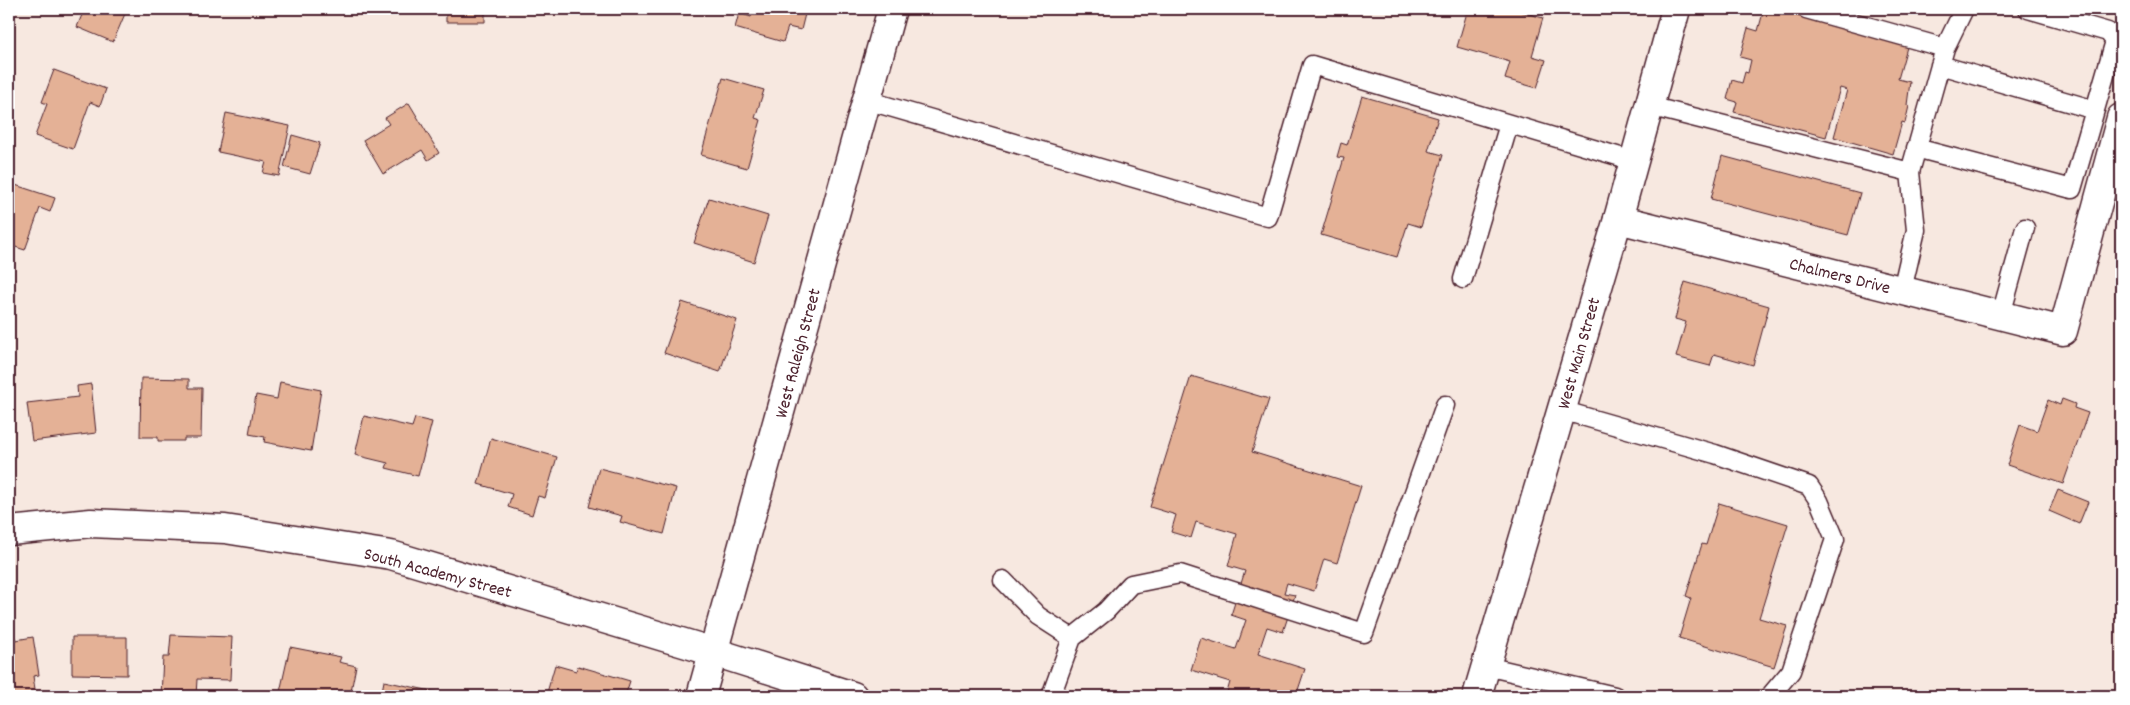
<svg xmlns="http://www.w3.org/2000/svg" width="2130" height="705" viewBox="0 0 2130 705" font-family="Dekko,sans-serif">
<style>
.building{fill:#e4b196;stroke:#4a1f2b}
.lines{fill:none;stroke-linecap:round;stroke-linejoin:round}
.service-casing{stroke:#4a1f2b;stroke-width:21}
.minor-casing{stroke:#4a1f2b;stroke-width:31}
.secondary-casing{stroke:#4a1f2b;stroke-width:31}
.service{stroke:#fff;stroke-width:18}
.minor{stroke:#fff;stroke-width:28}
.secondary{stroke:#fff;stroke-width:28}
.labels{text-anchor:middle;stroke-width:4.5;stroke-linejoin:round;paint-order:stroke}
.street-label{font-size:18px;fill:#4a1f2b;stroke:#fff}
</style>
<rect width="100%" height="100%" fill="#f7e8e0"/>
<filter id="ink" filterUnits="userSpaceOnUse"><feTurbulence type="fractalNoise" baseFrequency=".02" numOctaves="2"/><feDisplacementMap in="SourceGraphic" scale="10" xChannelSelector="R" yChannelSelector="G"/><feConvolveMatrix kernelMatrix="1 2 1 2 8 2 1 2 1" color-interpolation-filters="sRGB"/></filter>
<g filter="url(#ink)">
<path class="building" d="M82,9h45l-14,33 -36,-15 7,-17z
M446,9h39v13h-39z
M753,9h38l14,5 -4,16 -13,-3 -5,15 -48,-14 4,-15 12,4z
M1468,9h44l31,9 -11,38 14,4 -9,28 -32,-9 5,-17 -53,-15z
M1764,9h30l115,31 -11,39 12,3 -3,23 2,1 -4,17 -3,-1 -9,32 -59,-17 13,-47 -7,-2 -14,49 -92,-25 3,-10 -10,-3 5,-19 10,3 3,-11 3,1 3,-13 -11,-3 8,-29 10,3z
M2078,9h25l-2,7z
M54,70l52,19 -6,17 -10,-4 -17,47 -38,-13 12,-32 -5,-2z
M723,78l41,12 -9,28 6,2 -14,48 -46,-13z
M1362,96l76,22 -10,33 15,4 -22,72 -13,-4 -11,34 -76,-22 23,-77 -7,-1 4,-14 6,2z
M409,103l30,50 -11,7 -6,-10 -39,24 -20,-34 26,-16 -4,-6z
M226,113l64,13 -11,50 -16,-3 3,-11 -48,-10z
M292,135l28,8 -10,31 -26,-7z
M1722,156l138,37 -12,42 -137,-36z
M9,183l46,15 -5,14 -10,-4 -15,42 -16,-5z
M709,198l59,18 -14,46 -60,-19z
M1685,282l84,24 -16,59 -39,-11 -4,12 -34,-9 10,-35 -11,-3z
M682,302l55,18 -17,52 -56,-19z
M1191,376l78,23 -17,53 109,34 -24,77 -13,-4 -10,32 -27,-8 -3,10 11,2 -12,37 -16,-5 -9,27 47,15 -9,27h-70l4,-14 -39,-12 10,-32 35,11 10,-29 -15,-5 14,-44 -17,-5 9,-32 -41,-12 -5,16 -20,-6 5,-17 -26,-8z
M141,378l48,1v9h13l-1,50h-17v3h-26v-4h-18z
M280,382l41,8 -10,61 -47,-9 1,-5 -16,-3 7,-39 21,4z
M91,384l5,49 -64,8 -5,-38 51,-6 -1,-11z
M2062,399l13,5 -1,4 14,5 -25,71 -56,-19 13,-40 17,6 11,-31 12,5z
M364,416l48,11 3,-9 17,4 -14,54 -32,-8 2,-5 -33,-8z
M491,438l66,19 -12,41 -7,-2 -6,19 -24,-8 4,-13 -34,-10z
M599,468l77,20 -12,46 -44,-12 2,-6 -33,-9z
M2058,490l30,12 -9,22 -30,-13z
M1719,503l69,21 -29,94 28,8 -13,41 -95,-29 12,-40 -5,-2 16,-52 4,1z
M171,635l61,2 -2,43 -33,-1 -1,17h-35l2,-39h6z
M33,637l6,38 -6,1 3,20h-27v-57l7,-1v2z
M72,637h55v38l-55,-1z
M290,647l51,10 -2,5 17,4 -6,30h-52l-18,-4z
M555,665l21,6 2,-5 52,15 -5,15h-79z
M384,681l52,11 -1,4h-54z"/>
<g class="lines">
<defs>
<path id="service" d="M1945,48l19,-39
M1940,65l155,45
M866,100l402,117 44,-152 322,96
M1649,106l261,66 35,-124 -139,-39
M1916,148l156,41 43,-148 -7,-9 -80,-23
M1463,279l46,-155
M1902,290l14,-60 -6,-58
M2001,315l24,-87
M1561,410l154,44 94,32 10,15 16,38 -44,132 -21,25
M1003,580l35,36 34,22 34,-27 25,-27 49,-10 184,59 81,-228
M1486,666l129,30
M1051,696l21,-58"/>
<path id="minor" d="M1618,219l445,112 58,-213
M9,531l82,-8 134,6 166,26 323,97 139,44
M701,696l191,-687"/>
<path id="secondary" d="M1477,696l141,-477 58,-210"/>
</defs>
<use href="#service" class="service-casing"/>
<use href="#minor" class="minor-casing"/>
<use href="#secondary" class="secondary-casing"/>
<use href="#service" class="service"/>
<use href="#minor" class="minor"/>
<use href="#secondary" class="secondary"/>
</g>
</g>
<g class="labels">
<g class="street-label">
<text transform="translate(1840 275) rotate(14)" y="6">Chalmers Drive</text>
<text transform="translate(797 353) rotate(-75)" y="6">West Raleigh Street</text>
<text transform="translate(1578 353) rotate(-74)" y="6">West Main Street</text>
<text transform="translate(438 572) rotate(15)" y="6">South Academy Street</text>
</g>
</g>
<rect width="2130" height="705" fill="none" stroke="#fff" stroke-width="30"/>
<rect x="15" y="15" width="2100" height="675" fill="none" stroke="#4a1f2b" stroke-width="2" filter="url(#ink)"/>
</svg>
